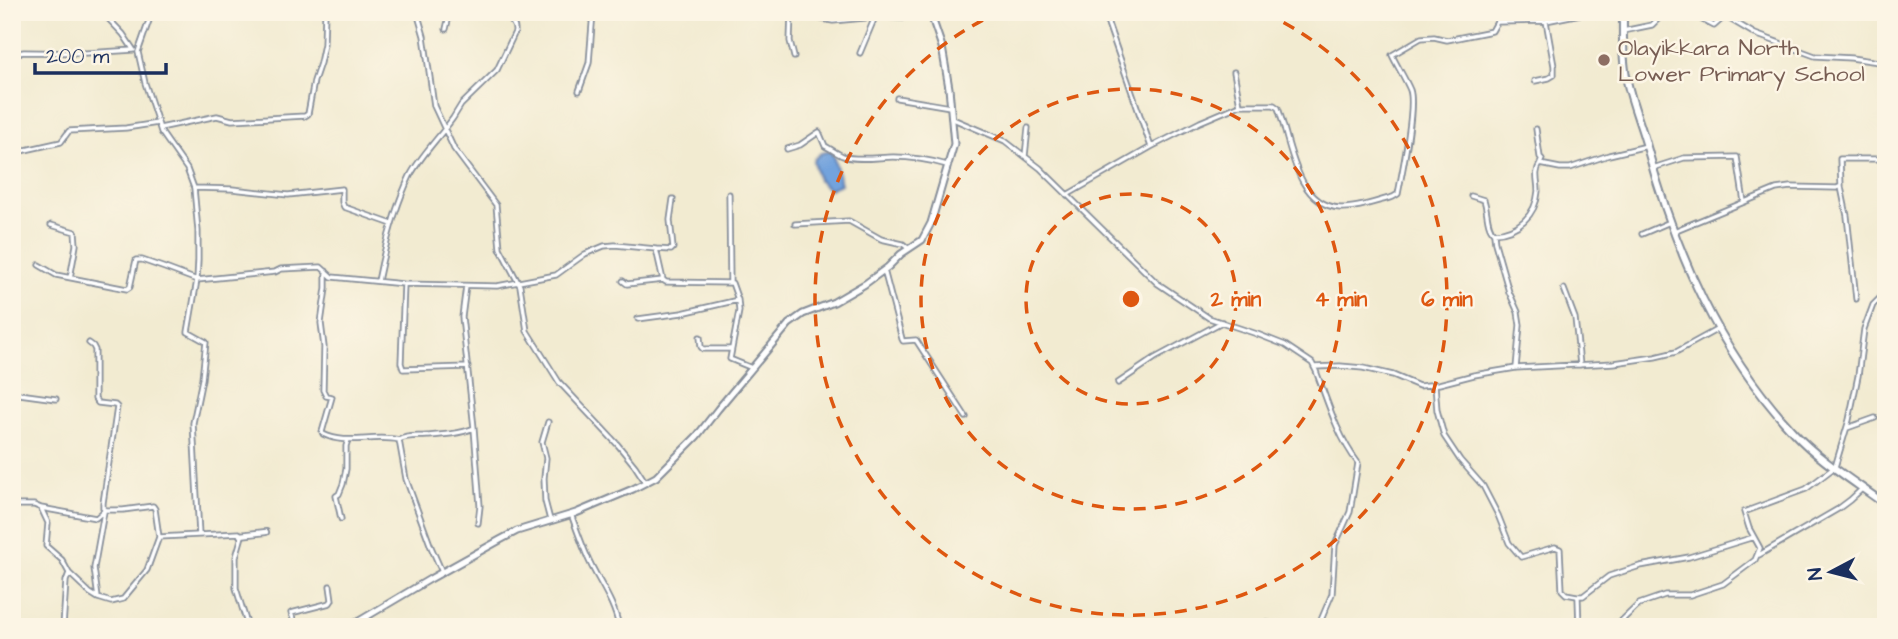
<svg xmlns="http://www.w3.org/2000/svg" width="1898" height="639" viewBox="0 0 1898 639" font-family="'Architects Daughter',sans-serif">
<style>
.water{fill:#73a3dd;stroke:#47699e;stroke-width:2}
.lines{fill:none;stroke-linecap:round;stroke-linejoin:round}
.minor-casing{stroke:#868d98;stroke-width:7}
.tertiary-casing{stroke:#868d98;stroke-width:8}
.secondary-casing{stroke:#868d98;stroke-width:9}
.primary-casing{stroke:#868d98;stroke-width:10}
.minor{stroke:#fff;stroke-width:3.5}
.tertiary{stroke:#fff;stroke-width:4.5}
.secondary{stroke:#fff;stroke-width:5}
.primary{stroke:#fff;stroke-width:6}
.ring{fill:none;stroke:#de5710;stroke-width:3.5;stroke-dasharray:12 9}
.education-dot{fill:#8d6e63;stroke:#fcf5e5;stroke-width:2.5}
.labels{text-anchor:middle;stroke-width:5;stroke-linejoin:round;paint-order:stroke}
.education-label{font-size:23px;fill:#785e54;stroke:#fcf5e5;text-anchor:start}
.centre{fill:#de5710;stroke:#fcf5e5;stroke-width:3.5}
.ring-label{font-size:21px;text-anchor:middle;font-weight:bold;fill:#de5710;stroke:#fcf5e5;stroke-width:5;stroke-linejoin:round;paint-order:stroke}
</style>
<rect width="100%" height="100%" fill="#fcf5e5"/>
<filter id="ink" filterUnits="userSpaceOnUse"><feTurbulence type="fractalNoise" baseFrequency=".0143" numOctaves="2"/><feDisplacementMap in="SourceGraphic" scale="14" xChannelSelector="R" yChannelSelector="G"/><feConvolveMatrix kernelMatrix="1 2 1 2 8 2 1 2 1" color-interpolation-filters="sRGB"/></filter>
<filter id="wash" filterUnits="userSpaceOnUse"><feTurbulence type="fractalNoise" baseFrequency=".00686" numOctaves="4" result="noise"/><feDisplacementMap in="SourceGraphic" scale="28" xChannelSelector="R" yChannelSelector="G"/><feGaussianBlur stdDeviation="1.57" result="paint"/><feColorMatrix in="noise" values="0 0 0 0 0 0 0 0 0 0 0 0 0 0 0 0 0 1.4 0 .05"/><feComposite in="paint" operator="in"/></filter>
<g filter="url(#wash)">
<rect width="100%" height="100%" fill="#f2ebd1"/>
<path class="water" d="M832,151l9,33 -12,5 -11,-9 -5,-20 8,-7z"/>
</g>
<g filter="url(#ink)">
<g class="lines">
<defs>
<path id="minor" d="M102,12l21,22 10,15
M152,12l-14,40 7,31 16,49 26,37 7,19 4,43v29l-1,20 -9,52 18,10 -4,37 -9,44 6,112
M417,12l7,24 10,70 20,43 42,56 4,43 20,38 7,45 32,51 59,63 17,21 11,17
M786,12l47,9 42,-4 28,1 8,-3 4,-3
M1114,12l-8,6 45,129
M1679,12l14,3 21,11 9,-8h5l27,16 60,22 36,2 35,5
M791,13l-1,28 4,16
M446,29l4,-17
M1623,31l29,-6 13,-13
M860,53l15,-36
M12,54l12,-2 62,1 48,-3
M1234,72l6,33
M1535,81l14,-3 5,-3v-9l-8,-45
M579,91l10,-28 4,-51
M897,98l53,9
M953,119l52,22 35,27 117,115 52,35 48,16 28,11 27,18 4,8c12,32 21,64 42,92l-8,49 -15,33 -3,49 -14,33
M160,128l57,-12 15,4 73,-4 3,-2 6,-33 6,-18 4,-19 1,-32
M1536,129l4,28 2,2 -2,5
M787,149l13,-4 19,-13 6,14c6,3 13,8 18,10 12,5 37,1 50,1 18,0 37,3 54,8
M12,153l49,-11 8,-11 57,-3 32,-5
M1025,156l3,-28
M1653,168l31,-10 53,-1 7,45
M1841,187l6,29 9,83
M194,188l38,1 56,6 54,-6v13l2,5 48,17
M729,194l1,89
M1067,195l84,-48 49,-25 40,-17h34l4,3c12,32 17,97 62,100 17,1 37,-7 53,-11l5,-3c4,-21 18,-87 12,-104 -5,-12 -13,-24 -18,-35l29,-17 13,-1 13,3 45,-9 5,-9 49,-1 44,-9
M1471,196l13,4c4,11 2,26 10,33 23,-1 42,-17 44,-42 0,-10 -4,-18 2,-27l20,4h10l39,-13 38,-9
M795,224l54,-3 32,18 22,5 6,5
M51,225l24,7 1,13 -6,33
M1674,231l102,-42 14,-2 47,1 4,-2 -1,-27h46
M1494,234l1,9 14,49 9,20 2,13 -4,43
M1642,234l28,-12
M656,249l15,1 2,-2 -3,-28 3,-21
M39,265l17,10 71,14 3,-2 6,-27h6l23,8 32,12 78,-8 6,-3 40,-2 11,10 72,7 93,2 59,-11 29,-21 19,-8 11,-1 41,4 7,31 3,2 66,1 6,17 1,11 -9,48 22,9
M884,270l18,69 1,2 13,-1 50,77
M326,271v17l-5,35 3,24 -1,43 3,6 6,1 -10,35 1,2c24,12 51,0 76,6
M378,281c7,-35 16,-72 32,-105 11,-21 29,-38 43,-58l8,-13 36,-35 18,-38c1,-9 -7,-14 -13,-20
M623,281l4,3 36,-4
M404,284l-3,79 2,6 65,-2
M1564,289l11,29 5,47
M638,319l44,-6 56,-13
M700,337l1,10 2,2h28
M89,343l4,3 2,4v49l3,4 17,2 2,2 -14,96v5l2,2
M1314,367l26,-1 23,2 30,7 26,11 20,-2 35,-9 42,-7 98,-5 41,-6 21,-5 42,-23
M1118,383l37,-25 67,-36
M1435,385l2,25 7,26 16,24 23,26 15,29 11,28 12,14 34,-10 5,2 2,41 4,4 11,2 1,2 1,29
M12,393l44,6
M548,422l-6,20 4,16 -2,20 1,23 5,19
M474,428l6,78 -2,17
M1847,428l28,-10
M12,505h22l7,3 7,15 -2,23 16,14 7,13
M41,508l55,10 9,-8h18l30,-4 2,3 4,28
M571,514c5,14 10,28 16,42 10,24 27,44 32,71
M341,519l-5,-23 3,-2 4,-10 3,-15v-23l2,-6
M1759,555l79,-46 12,-9 13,-12
M442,572l-11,-25 -25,-68 -7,-39c8,-5 19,-3 28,-4 15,-1 33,-2 47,-8l-12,-111 4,-31
M1577,596h6l26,-20 31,-10 49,-9 65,-20
M98,598l13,4 12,-3 24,-29 12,-33 80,-4 3,3 -6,21v31l12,39
M63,627l3,-46 3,-8 21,20 8,5 -4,-30 10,-56
M296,627l-5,-14 39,-10 2,-3 -2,-14
M1239,627c17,-7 34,-4 52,0
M1615,627l24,-23 26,-9h25l33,-11 32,-24 5,-12 -11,-20 -5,-16 62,-23 29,-22 14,-47 9,-44 6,-47 9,-24 13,-13"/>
<path id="tertiary" d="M240,535l26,-3"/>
<path id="secondary" d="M349,627l81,-48 70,-39 17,-9 59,-18 57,-24 23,-12 41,-41 21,-27 71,-85 14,-10 31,-12 31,-18 23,-17 13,-13 21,-14 9,-17 23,-79 -5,-56 -7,-41 -12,-35"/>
<path id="primary" d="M1623,12c0,23 -1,47 4,69 5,23 14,44 20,66 29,107 71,204 147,286 26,28 61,49 92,72"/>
</defs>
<use href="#minor" class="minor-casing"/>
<use href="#tertiary" class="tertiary-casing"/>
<use href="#secondary" class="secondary-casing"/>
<use href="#primary" class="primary-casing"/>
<use href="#minor" class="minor"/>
<use href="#tertiary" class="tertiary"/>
<use href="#secondary" class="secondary"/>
<use href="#primary" class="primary"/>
</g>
</g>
<g class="ring">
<circle cx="1131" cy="299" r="105"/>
<circle cx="1131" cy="299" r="210"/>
<path d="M1265 13A316 316 0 1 1 997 13"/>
</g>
<circle class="education-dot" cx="1604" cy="60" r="7"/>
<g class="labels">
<g class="education-label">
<text x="1618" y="55">Olayikkara North<tspan x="1618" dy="26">Lower Primary School</tspan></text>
</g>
</g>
<circle cx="1131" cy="299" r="10" class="centre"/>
<g class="ring-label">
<text x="1236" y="306">2 min</text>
<text x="1341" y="306">4 min</text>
<text x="1447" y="306">6 min</text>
</g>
<rect width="1898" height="639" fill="none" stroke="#fcf5e5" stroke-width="42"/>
<g transform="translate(1831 572) rotate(263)" stroke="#fcf5e5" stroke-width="5" paint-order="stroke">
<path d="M0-5L12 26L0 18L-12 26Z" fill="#1b2f5e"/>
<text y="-10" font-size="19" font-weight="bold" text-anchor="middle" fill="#1b2f5e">N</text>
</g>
<path d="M35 63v10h131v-10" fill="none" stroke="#1b2f5e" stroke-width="3.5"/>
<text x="46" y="63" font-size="21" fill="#1b2f5e" stroke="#fcf5e5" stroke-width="5" paint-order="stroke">200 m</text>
</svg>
